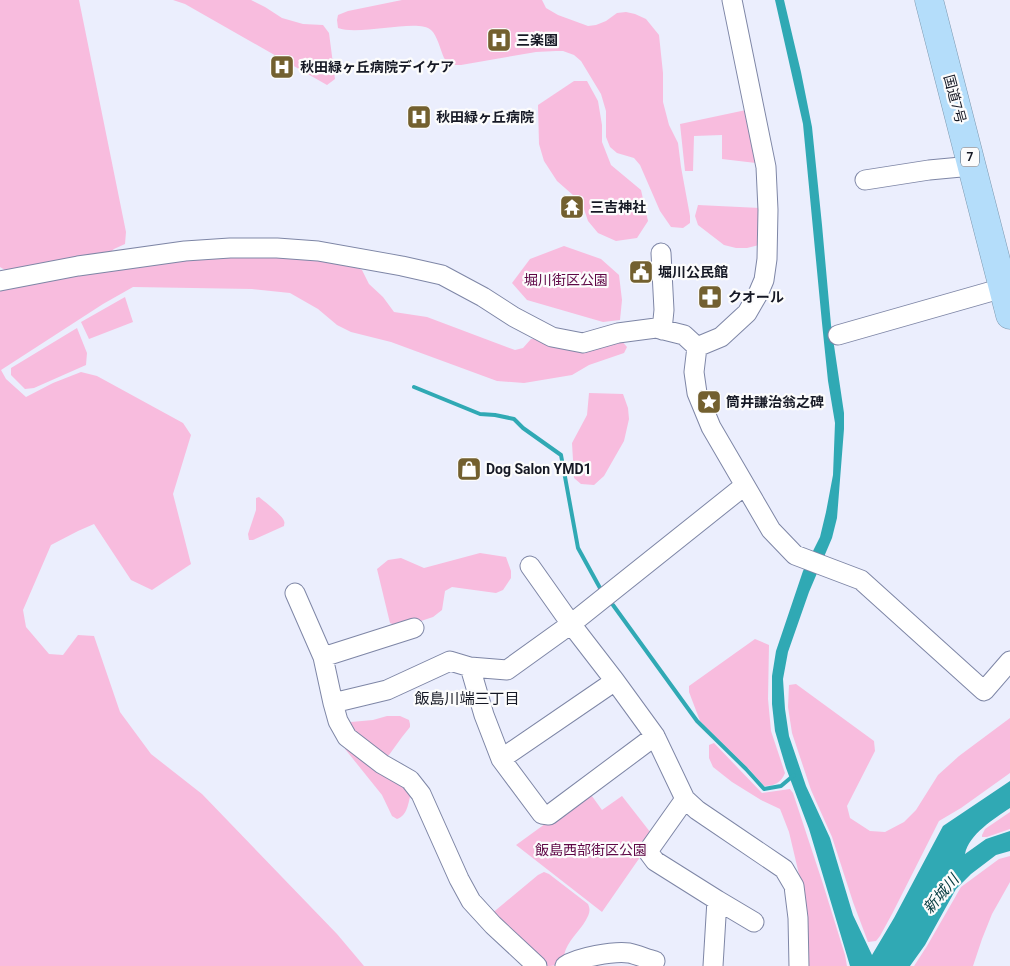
<svg xmlns="http://www.w3.org/2000/svg" width="1010" height="966" viewBox="0 0 1010 966" font-family="Roboto,'Noto Sans JP',sans-serif">
<style>
.green{fill:#f8bcde}
.water{fill:#30a9b4}
.lines{fill:none;stroke-linecap:round;stroke-linejoin:round}
.stream{stroke:#30a9b4;stroke-width:4}
.minor-casing{stroke:#7e86a6;stroke-width:21}
.highway-casing{stroke:#7d98af;stroke-width:29}
.minor{stroke:#fff;stroke-width:19}
.highway{stroke:#b4ddfa;stroke-width:28}
.labels{text-anchor:middle;stroke-width:4.5;stroke-linejoin:round;paint-order:stroke}
.shield{fill:#fcfcfc;stroke:#5b5d66;stroke-width:1}
.shield-label{font-size:12px;font-weight:bold;fill:#161925}
.poi-label{font-size:14px;font-weight:bold;fill:#161925;stroke:#fcfcfc;text-anchor:start}
.street-label{font-size:14px;fill:#161925;stroke:#fcfcfc}
.park-label{font-size:14px;fill:#5f0746;stroke:#fcfcfc}
.neighbourhood-label{font-size:15px;fill:#161925;stroke:#fcfcfc}
.water-label{font-size:15px;font-style:italic;fill:#00383d;stroke:#fcfcfc}
</style>
<rect width="100%" height="100%" fill="#ebeefd"/>
<path class="green" d="M0,0h79l47,232 -1,12 -11,5 -6,5 -95,17 -8,-1 -5,-3z
M173,0h78l14,7 17,11 21,6 20,1 6,8 6,46 -8,6 -142,-81z
M402,0h140l4,8 12,7 30,11 8,-1 10,-4 11,-8 9,-1 9,2 11,5 13,16 4,38v29l6,23 9,18 3,24 9,49v7l-7,5 -12,-1 -11,-16 -20,-46 -6,-7 -17,-5 -7,-6 -4,-10v-26l-5,-17 -20,-33 -7,-6 -11,-4h-7l-20,1 -75,13c-7,0 -12,0 -17,-7 -3,-7 -7,-23 -13,-28 -12,-12 -71,6 -93,-2l-1,-8 1,-5 10,-4z
M574,81h13l11,20 4,24v17l9,23 30,25 7,31 -11,17 -21,3 -18,-8 -10,-12 -6,-18 -25,-22 -13,-20 -5,-17 -1,-39z
M746,110l11,49 -1,4 -34,-4v-24l-28,1 -1,35h-8l-5,-47z
M698,205l62,3 -1,37 -12,3h-11l-12,-3 -26,-20 -3,-9z
M564,246l37,13 18,16 3,25 -2,20 -17,2 -76,-22 -15,-17 18,-24z
M275,254l65,7 22,9 7,14 14,13 11,15 33,5 88,33 8,-2 8,-9 90,1 6,7 -3,6 -35,12 -17,10 -48,8 -27,-2 -106,-39 -40,-10 -14,-7 -19,-16 -28,-16 -38,-4 -119,-2 -30,17 -102,66 5,9 20,18 27,-14 28,-11 16,4 86,47 8,12 -18,59 18,70 -39,26 -21,-10 -37,-56 -16,7 -27,14 -28,65 3,17 23,27 14,1 15,-20 16,1 26,76 31,42 51,40 135,140 27,32h-364v-678l52,-14 152,-19z
M125,297l8,25 -44,17 -8,-17z
M77,328l10,25 -1,12 -52,23 -9,1 -14,-14v-7z
M589,393l34,1 5,14 1,11 -5,22 -20,35 -10,9 -13,-1 -7,-6 -2,-35 15,-28z
M259,497c5,4 24,19 25,24 1,2 0,3 0,5l-31,14h-4l-1,-6 8,-24v-12z
M480,553l26,4 5,14v7l-8,12 -7,3 -44,-6 -7,4 -3,19 -9,7 -24,8 -10,2 -9,-4 -13,-54 11,-9 13,-2 23,10z
M755,639l14,6 -1,54 3,32 14,42c-4,10 -11,13 -21,13l-15,-17 -49,-48 -11,-29v-6z
M796,684l78,57 1,10 -28,55 3,12 20,13 15,1 19,-10 12,-12 22,-35 21,-19 51,-38v55l-49,35 -22,13 -47,93 -12,22 -4,5 -8,1 -15,-40 -21,-65 -21,-47 -19,-57 -4,-26 1,-22z
M387,716h13l9,4 1,4v3l-8,10 -13,18 -4,4 -37,-31 3,-6 22,-2z
M714,743l48,50 28,-4 3,4 30,91 22,71 2,11h-42l-3,-79 -13,-55 -7,-18 -2,-5 -19,-9 -29,-18 -19,-15 -4,-9v-13z
M348,745l63,48c-3,10 -3,22 -14,26l-5,-3 -10,-21 -37,-46z
M589,792l13,18 20,-14 32,41 -52,75 -86,-67z
M1010,812v17l-23,8h-5v-2l3,-6z
M1010,856v26l-18,32 -10,25 -9,27h-59l13,-20 34,-59 38,-28z
M544,872l5,2 39,30c2,5 2,7 0,12 -5,12 -17,21 -22,33 -2,4 -1,8 -4,12 -4,4 -8,5 -14,5l-58,-51 48,-40z"/>
<path class="water" d="M775,0h9l17,72 11,55 10,98 9,100 13,88v16l-7,89 -5,20 -23,54 -21,60 -5,27 2,30 4,27 17,50 24,52 23,77 19,40 22,-37 49,-92 67,-45v27c-16,11 -41,26 -45,46l21,-15 24,-8v20l-14,4 -25,19 -15,15 -31,56 -15,21h-60l-41,-137 -23,-61 -11,-37 -3,-27v-28l4,-25 27,-80 17,-34 6,-25 7,-37 2,-52 -7,-42 -6,-58 -19,-199z"/>
<g class="lines">
<path class="stream" d="M414,387l66,27 15,1 19,4 9,9 38,27 17,93 22,40
M613,605l84,116 49,48 18,20 17,-3 13,-11"/>
<defs>
<path id="minor" d="M865,180l64,-10 43,-4
M661,253l3,57 -2,20
M0,281l78,-15 107,-15 45,-3h47l41,3 84,15 40,9 41,22 31,20 38,20 31,6 35,-10 38,-5 28,7 13,12
M838,335l165,-47
M697,347l-3,25 3,21 14,34 60,103 24,25 66,25 123,111 26,-30
M697,347l24,-10 26,-24 11,-19 6,-14 3,-21 1,-49 -2,-43 -34,-167
M530,566l41,58 173,-138
M295,593l28,64 10,46 5,18 9,16 35,27 28,16 11,14 38,85 12,22 22,24 44,41
M323,657l91,-29
M470,667l14,48 17,44 41,55 7,1 106,-79
M333,703l54,-13 63,-29 20,6 37,3 64,-46 44,57 40,55 30,63 12,11 87,59 10,17 4,32 1,48
M501,759l114,-78
M685,799l-34,48 -2,6 6,8 62,39 -4,66
M717,900l37,22
M565,966c13,-9 49,-15 64,-13 9,2 18,6 26,8"/>
<path id="highway" d="M929,0l81,315"/>
</defs>
<use href="#minor" class="minor-casing"/>
<use href="#highway" class="highway-casing"/>
<use href="#minor" class="minor"/>
<use href="#highway" class="highway"/>
</g>
<defs>
<symbol id="hospital-square" viewBox="-11 -11 22 22"><rect x="-9" y="-9" width="18" height="18" rx="4" fill="#73602f" stroke="#fcfcfc"/><path d="M-5-5h3v3.5h4V-5h3V5h-3V1.5h-4V5h-3Z" fill="#fff"/></symbol>
<symbol id="temple-square" viewBox="-11 -11 22 22"><rect x="-9" y="-9" width="18" height="18" rx="4" fill="#73602f" stroke="#fcfcfc"/><path d="M0-6L5-2H3V0L6.5 2.5H4V6H1.5V3h-3V6H-4V2.5H-6.5L-3 0V-2H-5Z" fill="#fff"/></symbol>
<symbol id="civic-square" viewBox="-11 -11 22 22"><rect x="-9" y="-9" width="18" height="18" rx="4" fill="#73602f" stroke="#fcfcfc"/><path d="M-.6-6.5H3V-4.5H.6V-3L4-1V1h2V6H-6V1h2V-1L-.6-3ZM-1.2 2.5V6h2.4V2.5Z" fill="#fff"/></symbol>
<symbol id="pharmacy-square" viewBox="-11 -11 22 22"><rect x="-9" y="-9" width="18" height="18" rx="4" fill="#73602f" stroke="#fcfcfc"/><path d="M-2-6h4v4h4v4h-4v4h-4v-4h-4v-4h4Z" fill="#fff"/></symbol>
<symbol id="sight-square" viewBox="-11 -11 22 22"><rect x="-9" y="-9" width="18" height="18" rx="4" fill="#73602f" stroke="#fcfcfc"/><path d="M0-6L1.8-2.2L6-1.7L2.9 1.2L3.7 5.4L0 3.3L-3.7 5.4L-2.9 1.2L-6-1.7L-1.8-2.2Z" fill="#fff"/></symbol>
<symbol id="shop-square" viewBox="-11 -11 22 22"><rect x="-9" y="-9" width="18" height="18" rx="4" fill="#73602f" stroke="#fcfcfc"/><path d="M-5-2.5h2.3a2.7 3.5 0 0 1 5.4 0H5L5.5 6h-11ZM-1.5-2.5h3a1.5 2.3 0 0 0-3 0Z" fill="#fff"/></symbol>
</defs>
<g fill-rule="evenodd">
<use href="#hospital-square" x="485" y="26" width="28" height="28"/>
<use href="#hospital-square" x="268" y="53" width="28" height="28"/>
<use href="#hospital-square" x="405" y="103" width="28" height="28"/>
<use href="#temple-square" x="558" y="193" width="28" height="28"/>
<use href="#civic-square" x="627" y="258" width="28" height="28"/>
<use href="#pharmacy-square" x="696" y="283" width="28" height="28"/>
<use href="#sight-square" x="695" y="388" width="28" height="28"/>
<use href="#shop-square" x="455" y="455" width="28" height="28"/>
</g>
<g class="labels">
<rect class="shield" x="961" y="147.5" width="18" height="19" rx="4"/>
<g class="shield-label">
<text x="970" y="161">7</text>
</g>
<g class="poi-label">
<text x="516" y="45">三楽園</text>
<text x="300" y="72">秋田緑ヶ丘病院デイケア</text>
<text x="436" y="122">秋田緑ヶ丘病院</text>
<text x="590" y="212">三吉神社</text>
<text x="658" y="277">堀川公民館</text>
<text x="728" y="302">クオール</text>
<text x="726" y="407">筒井謙治翁之碑</text>
<text x="486" y="474">Dog Salon YMD1</text>
</g>
<g class="street-label">
<text transform="translate(955 99) rotate(75)" y="5">国道7号</text>
</g>
<g class="park-label">
<text x="566" y="285">堀川街区公園</text>
<text x="591" y="855">飯島西部街区公園</text>
</g>
<g class="neighbourhood-label">
<text x="467" y="704">飯島川端三丁目</text>
</g>
<g class="water-label">
<text transform="translate(941 894) rotate(-50)" y="5">新城川</text>
</g>
</g>
</svg>
